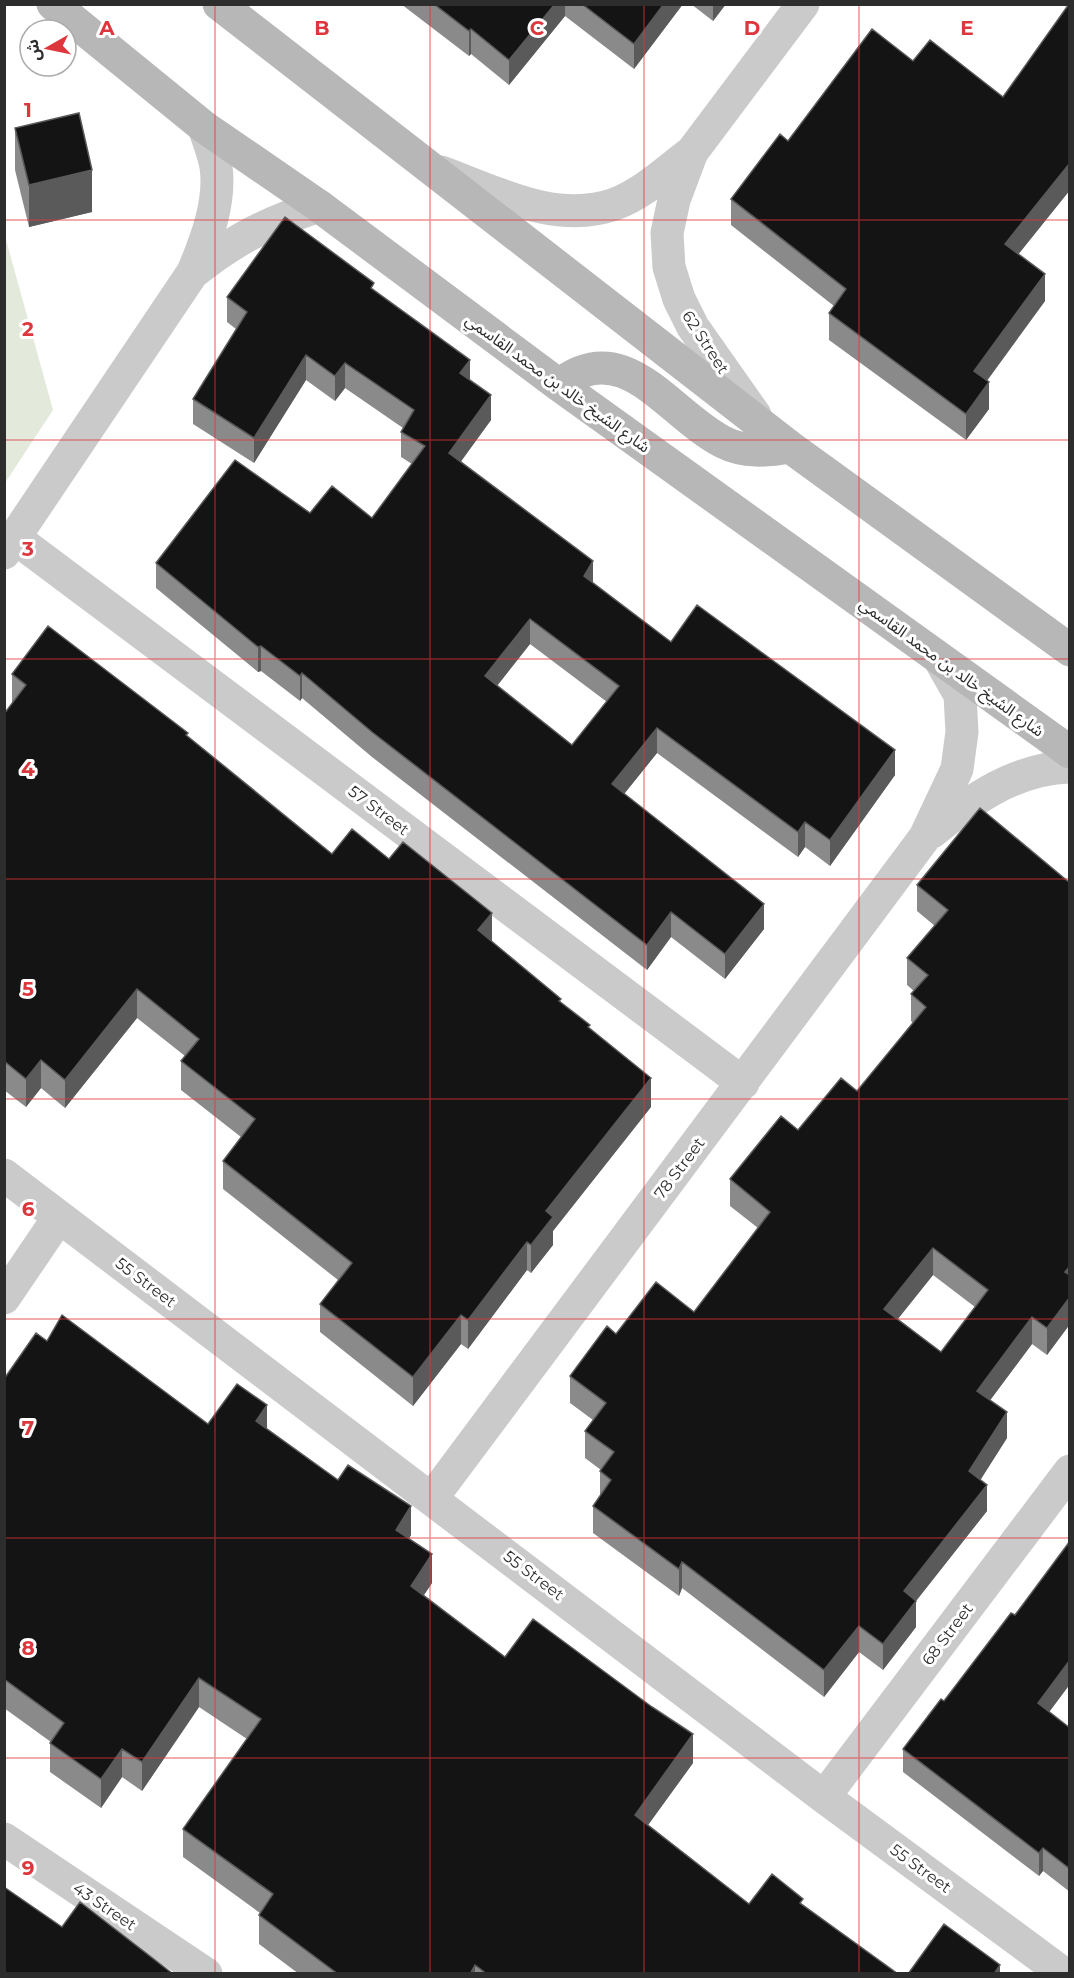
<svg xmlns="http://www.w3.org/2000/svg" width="1074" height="1978" viewBox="0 0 1074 1978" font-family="Montserrat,'Noto Sans Arabic',sans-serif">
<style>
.green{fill:#e3eadb}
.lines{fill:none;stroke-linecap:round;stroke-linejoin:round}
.street{stroke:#cacaca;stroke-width:33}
.secondary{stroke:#b7b7b7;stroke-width:33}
.wall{fill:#8a8a8a;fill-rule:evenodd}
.shaded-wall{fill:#5a5a5a}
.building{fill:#141414;stroke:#5a5a5a;stroke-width:1.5;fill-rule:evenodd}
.grid{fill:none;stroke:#dd373d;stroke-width:1.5;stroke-opacity:0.55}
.labels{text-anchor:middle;stroke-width:6;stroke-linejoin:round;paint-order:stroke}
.street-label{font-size:16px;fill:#2d2d2d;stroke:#fff}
.grid-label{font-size:20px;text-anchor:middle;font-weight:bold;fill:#dd373d;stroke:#fff;stroke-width:6;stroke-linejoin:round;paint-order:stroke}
</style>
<rect width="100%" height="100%" fill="#fff"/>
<path class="green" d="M5,236l48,174 -48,73h-1z"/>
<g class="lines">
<path class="street" d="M441,172c55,20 115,53 174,32 29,-11 53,-34 77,-52
M195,271c42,-33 72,-48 124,-65
M755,415l-62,-88 -14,-28 -10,-32 -2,-34 7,-33 18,-48 111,-148
M15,538l728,545
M4,553l189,-281c13,-31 28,-70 23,-105 -2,-13 -8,-27 -12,-40
M932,832c39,-32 84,-64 138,-65
M4,1175l820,622 240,177
M4,1298l55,-81
M432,1498l493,-661 32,-68 5,-37 -2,-37 -21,-37
M824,1797l246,-326
M4,1839l202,135"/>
<path class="secondary" d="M53,4l151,123 115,79 240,179 511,367
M219,4l571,443 280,203
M559,385c66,-52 109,29 164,57 22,11 44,9 67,5"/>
</g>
<path class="wall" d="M401,4h282l-49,65 -69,-53 -56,69 -38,-31 -2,2z
M691,4h35l-13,17z
M15,128l77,84 -63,15 -14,-57z
M788,141l282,49 -52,64 27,47 -58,80 2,28 -23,31 -137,-100v-27l5,-7 -103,-81v-26z
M374,290l96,90 21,40 -30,41 132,123 78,58 224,133 -65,91 -25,-19 -7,10 -141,-104 -33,41 140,135 -39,50 -54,-42 -24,33 -275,-213 -70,-59 -2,3 -39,-30 -3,1 -102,-84v-25l154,-50 62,5 40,-54 -11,-7v-25l2,-4 -58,-40 -10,13 -29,-21 -52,83 -61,-39v-25l43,-70 -9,-7v-25zM530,644l77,58 -35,43 -75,-59z
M12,674l176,63 144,117 57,5 103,82 69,61 29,27 61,78 -98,124v14l-22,28 -4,-3 -59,79 -7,-5 -48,62 -93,-74v-28l18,-24 -115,-91v-28l18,-24 -60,-47v-29l4,-5 -48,-38 -72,90 -24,-20 -15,19 -22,-17v-376l9,-11 -1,-1z
M1070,883v441l-23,31 -15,-11 -42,56 17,38 -27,42 7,31 -71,90v26l-33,43 -24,-18 -35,45 -142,-109 -3,8 -86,-63v-27l7,-10v-25l1,-1 -16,-12v-27l8,-11 -23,-17v-27l46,-42 78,-22 64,-84 -28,-22v-27l68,-49 59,-39 56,-68 -2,-2v-27l3,-3 -7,-6v-27l28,-32 -18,-15v-26zM933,1275l42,32 -34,45 -43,-33z
M47,1341l161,83 59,5 144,106 -2,4 23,44 -8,12 81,62 188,106 -45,62 101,79 54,1 95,69h-599l-40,-30v-29l1,-2 -77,-56v-28l64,-90 -48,-32 -57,84 -20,-14 -21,31 -51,-36v-29l1,-1 -47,-34v-329z
M1015,1615l55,69 -21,28 21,16v164l-27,-21 -4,5 -136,-104v-23l41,-48z"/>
<path class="shaded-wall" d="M555,4h10v12l-56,69v-25z
M664,4h19l-49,65v-25z
M713,4h13l-13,17z
M471,29v25l-2,2v-25z
M1070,163v27l-65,81v-27z
M92,170v42l-63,15v-42z
M1045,274v27l-71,97v-27z
M306,355v25l-52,83v-25z
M470,360v25l-10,-12z
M345,363v25l-10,13v-25z
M989,382v27l-23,31v-26z
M491,395v25l-42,58v-25z
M593,561v25l-9,-10z
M530,619v25l-45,57v-25z
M261,646v25l-3,1v-25z
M302,673v25l-2,3v-25z
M657,728v25l-45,56v-25z
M895,750v25l-65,91v-26z
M805,822v25l-7,10v-25z
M764,904v25l-39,50v-25z
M671,912v25l-24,33v-25z
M492,913v28l-14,18v-29z
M137,989v29l-72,90v-28z
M41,1060v28l-15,19v-28z
M651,1078v29l-98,124v14l-22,28v-28l15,-34z
M527,1242v28l-59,79v-29z
M933,1248v27l-49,61v-27z
M1070,1266v26l-5,-20z
M1070,1297v27l-23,31v-27z
M461,1315v29l-48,62v-29z
M1032,1317v27l-55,74v-27z
M267,1405v29l-11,-13z
M1007,1412v26l-38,60v-27z
M987,1485v26l-71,90v26l-33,43v-26l21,-53z
M411,1506v29l-15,24v-29z
M432,1554v29l-21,31v-28z
M682,1562v26l-3,8v-27z
M859,1626v26l-35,45v-27z
M1070,1660v24l-32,43v-24z
M199,1678v29l-57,84v-29z
M693,1734v29l-58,80v-28z
M122,1749v28l-21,31v-29z
M1043,1848v23l-4,5v-23z
M475,1965v9h-5z
M1000,1965v9h-6z"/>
<path class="building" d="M434,4h121l-46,56 -38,-31 -2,2z
M582,4h82l-30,40z
M1069,4h1v159l-65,81 40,30 -71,97 15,11 -23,32 -137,-101 17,-24 -115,-90 49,-65 8,7 84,-112 41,32 17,-21 73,57z
M79,113l13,57 -63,15 -14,-57z
M285,217l89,66 -3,5 99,72 -10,13 31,22 -42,58 144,108 -9,15 87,66 26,-37 198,145 -65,90 -25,-18 -7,10 -141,-104 -45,56 152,120 -39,50 -54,-42 -24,33 -275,-213 -70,-59 -2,3 -39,-30 -3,1 -102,-84 79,-103 75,53 22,-27 40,32 53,-72 -24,-14 13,-22 -69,-47 -10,13 -29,-21 -52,83 -61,-39 54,-87 -20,-15zM530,619l89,67 -47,59 -87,-69z
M48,626l140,107 -2,2 146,119 20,-25 37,30 14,-17 89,71 -14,17 83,69 -2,2 31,24 -2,2 63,51 -105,133 7,6 -22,28 -4,-3 -59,78 -7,-5 -48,62 -93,-73 32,-41 -129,-102 32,-42 -74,-58 18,-22 -62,-50 -72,91 -24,-20 -15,19 -22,-18v-347l22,-29 -14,-11z
M980,808l90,75v383l-5,6 5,3v22l-23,31 -15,-11 -55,74 30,21 -38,59 18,14 -83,106 12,10 -33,43 -24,-18 -35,44 -142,-108 -3,7 -86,-63 18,-26 -11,-9 14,-19 -29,-21 21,-28 -36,-27 37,-50 9,8 40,-52 38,30 76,-100 -40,-33 51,-63 17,14 43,-52 16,13 69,-84 -15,-13 17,-19 -21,-17 41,-48 -31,-25zM933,1248l55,42 -47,62 -57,-43z
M62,1315l146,109 29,-40 30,21 -11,16 82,59 10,-15 63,41 -15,24 36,24 -21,32 94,71 28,-38 119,88 41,27 -58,81 114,89 23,-30 31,25 -3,4 98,71h-411l-12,-9 -5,9h-132l-79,-59 14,-21 -90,-65 78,-110 -62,-41 -57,84 -20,-13 -21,30 -51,-36 14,-20 -60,-44v-300l32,-46 11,8z
M1070,1541v119l-32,43 32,25v141l-27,-21 -4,5 -136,-104 38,-50 3,2 67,-88 4,2z
M4,1887l58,40 18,-25 93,72h-169z
M944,1924l56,41 -6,9h-86z"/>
<path class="grid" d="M215,4v1970M430,4v1970M644,4v1970M859,4v1970M4,220h1066M4,440h1066M4,659h1066M4,879h1066M4,1099h1066M4,1319h1066M4,1538h1066M4,1758h1066"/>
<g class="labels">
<g class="street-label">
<text transform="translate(706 342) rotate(57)" y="6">62 Street</text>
<text transform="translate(558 383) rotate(36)" y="6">شارع الشيخ خالد بن محمد القاسمي</text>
<text transform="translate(952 667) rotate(36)" y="6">شارع الشيخ خالد بن محمد القاسمي</text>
<text transform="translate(379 810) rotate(37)" y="6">57 Street</text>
<text transform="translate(679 1168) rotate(-53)" y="6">78 Street</text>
<text transform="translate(146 1282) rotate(37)" y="6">55 Street</text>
<text transform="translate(534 1575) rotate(37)" y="6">55 Street</text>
<text transform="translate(947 1634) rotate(-53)" y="6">68 Street</text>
<text transform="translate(921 1868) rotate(36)" y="6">55 Street</text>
<text transform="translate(105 1906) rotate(34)" y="6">43 Street</text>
</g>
</g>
<g class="grid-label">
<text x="107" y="35">A</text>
<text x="322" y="35">B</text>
<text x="537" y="35">C</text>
<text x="752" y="35">D</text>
<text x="967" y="35">E</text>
<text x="28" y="117">1</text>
<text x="28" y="336">2</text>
<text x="28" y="556">3</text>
<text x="28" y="776">4</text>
<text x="28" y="996">5</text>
<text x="28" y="1216">6</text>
<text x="28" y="1435">7</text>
<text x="28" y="1655">8</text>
<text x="28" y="1875">9</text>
</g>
<rect width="1074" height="1978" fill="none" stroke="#2d2d2d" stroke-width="12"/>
<g transform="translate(48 48) rotate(261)"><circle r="28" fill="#ffffff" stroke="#ababab" stroke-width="1.5"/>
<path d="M0-4.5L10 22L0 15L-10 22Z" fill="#dd373d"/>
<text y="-9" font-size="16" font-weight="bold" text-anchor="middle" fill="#2d2d2d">ش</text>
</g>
</svg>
